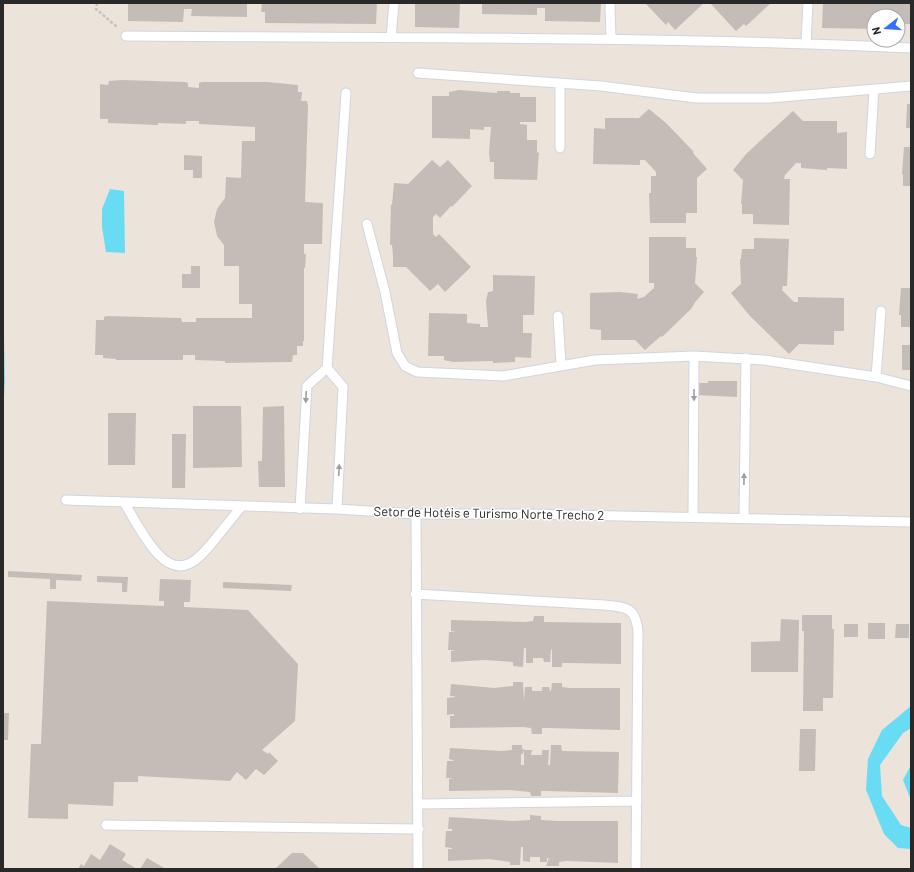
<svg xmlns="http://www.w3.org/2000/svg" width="914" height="872" viewBox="0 0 914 872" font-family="Barlow,sans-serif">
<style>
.water{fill:#69dcf3}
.building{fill:#c4bdb7}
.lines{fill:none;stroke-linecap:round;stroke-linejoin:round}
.lane-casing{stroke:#d0d5e3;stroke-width:11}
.path{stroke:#c3c3c3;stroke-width:2.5;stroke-dasharray:3 2;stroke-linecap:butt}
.lane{stroke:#fff;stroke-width:9}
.oneway{fill:#9f9f9f}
.labels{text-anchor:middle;stroke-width:3;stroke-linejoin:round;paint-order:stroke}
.street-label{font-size:13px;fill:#292929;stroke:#fff}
</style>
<rect width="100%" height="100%" fill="#ece3da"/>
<path class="water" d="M110,189l14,2 1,62 -19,-1 -4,-25v-18z
M3,292l2,89 -2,33z
M911,706v22l-8,5 -23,32 2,31 19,29 10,3v21l-13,-1 -14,-14 -18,-44 2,-31 14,-29z
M911,765v35l-8,-20z"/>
<path class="building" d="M128,3h119v14l-56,-1 1,-7h-8l-1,13 -55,-1z
M262,3h115l-1,21 -111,-1v-11h-4z
M415,3h45l-1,25 -44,-1z
M482,3h119l-1,19 -55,-1v-13h-8v7l-55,-1z
M645,3h59l-29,27 -7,-8 -2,3z
M710,3h61l-25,23 -2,-2 -8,7z
M823,3h88v21h-13v-8h-24v13l-52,-1z
M122,80l63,2 3,1v4l11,1v-5l3,-1h65l31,3v7h4l-1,9h6l1,5 -3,96 18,1 -1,41h-18v10h2l-1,14h-1v73h-1v5h-6v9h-4l-1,7 -67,1v-2l-30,-1v-5h-12v5h-67v-1l-13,-1v-3h-8l1,-35h8v-3l3,-1 74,2 1,4h14v-4h56v-14h-13v-38h-15v-21l-7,-9 -3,-14 3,-13 8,-11 1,-21 15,1 1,-37h13v-14l-56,-3v-3h-13v3l-28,-1v2l-50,-2v-4h-8v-35l8,1 1,-4z
M459,90l38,3v-2h13v2h10v4h16v25h-16v2l7,1v15h10v13l2,-1 -2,28 -43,-1v-17h-4l-1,-9 2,-26h-7v3l-14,-1v10l-38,-1v-42h17v-4z
M907,104h4v24h-5z
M649,109l17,14 28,29 -1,1 14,16 -10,9v35h-11v10h-36l-1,-30h2v-17h5v-4l-11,-12h-5v5l-47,-1 1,-36 11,1v-11h34z
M793,111l10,10h34v12l10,-1v37l-20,-1v2l-26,-2v-5h-5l-11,12 -1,4h6l-1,46 -36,-1v-10h-11v-10h-1l2,-24 -10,-10 14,-17z
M904,147h7v39h-8v-12h-1z
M184,155l18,1v22h-9v-8h-9z
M432,160l8,7 8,-7 24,26 -20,21 -1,-1 -11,12 -4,-4 -3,3v17l3,3 3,-3 32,33 -26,25 -7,-8 -8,7 -24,-24h-13v-11l-1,-11h-2l1,-41 1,1 2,-22 14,1z
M649,237h37v11h10v9h1l-2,26 9,9 -8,9 -5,8 -29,28 -1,-1 -16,14 -10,-10h-34v-10l-11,-1v-36l30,-1 18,2 -1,5 7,-2 10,-9v-5h-5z
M754,238l35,1 -2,47h-4l-1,4 12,12h4v-5l46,1v33h-10v14l-35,-1 -10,10 -40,-39 -18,-22 10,-9 -1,-25h1l1,-10h12z
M191,266h9v22h-18v-14h9z
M493,275l42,1 -1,39h-11v18h9l-1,25 -16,-1v5l-22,1v-2l-40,1 -9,-2v-4h-16l1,-43 38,1v9l13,1v3h8l-2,-26 2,-9 5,-1z
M901,288h10v39h-10v-12h-2z
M902,345h9v25h-9z
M708,381h29v16l-42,-2v-12h13z
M193,406h48l1,61 -49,1z
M284,406l1,81h-26l-1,-26h4l1,-54z
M108,413h28l-1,52h-27z
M172,434h14l-1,54h-13z
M8,571l74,4 -1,6 -25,-1v9h-6v-10l-42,-2z
M97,576l31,1 -1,15h-5v-9l-25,-1z
M160,579l31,1 -1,22h-6v5l64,3 50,54 -3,57 -33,29 6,4 1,-2 9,9 -14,14 -8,-6 -10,11 -9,-8 -7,9 -92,-5v6h-24l-1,24 -45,-2v15l-40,-1 3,-74h10l6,-143 117,5v-5h-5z
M223,582l69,3 -1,6 -68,-3z
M802,615h30v14h2l-1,69h-10v13h-20l1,-80h-2z
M534,616h10v6l77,1v41l-54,-1h-5v4h-10v-18l-1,1 -1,12h-6l-1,-4h-10v5h-7v-15h-2l-1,19 -10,-1v-4l-28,-2 -34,2v-11l4,-1h-7l1,-18h7l-5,-1v-11l74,2 8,-1z
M781,619l18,1 -1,52h-47v-30l29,-1z
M868,623h17v16h-17z
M844,624h14v13h-14z
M896,624h13v14h-14z
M513,682h10l1,19 1,-14h7v4h10v-4h7l1,4h1l1,-8h10v4l8,1h50v42l-73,-2h-5v6h-10l-1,-6 -8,-1 -73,1v-12h4v-2l-7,1v-17l8,-1 -1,-1h-4l1,-12 43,4 19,-2z
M3,713h6l-1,27h-5z
M800,729h16l-1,42h-16z
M512,745h10v4h2l-1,5h-2v11h3v-15h8l-1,5h11v-5h7l-1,15h2l1,-20h10l1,6 57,1 -1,41 -72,-2h-5v5h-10l-1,-4 -21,-2 -60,1v-12l5,-1h-8l1,-17h7l-1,-1 -4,-1 1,-11 51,3 11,-1z
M530,815l11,1v4l17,1h60v42l-51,-2 -8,1v4h-13l3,-8h-2v4h-7v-5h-10v5l-7,-1v-14h-2l-1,18h-10v-3l-21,-3 -41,2v-12h4v-1l-7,-1 1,-16h6v-2h-4l1,-12 65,4 16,-1z
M110,844l16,10 -4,6 15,9h-59l3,-5 3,2 7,-12 9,6z
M292,853h11l17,16h-45z
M147,858l19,11h-26z"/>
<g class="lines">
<defs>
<path id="lane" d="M610,3l1,36
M126,36c262,2 524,0 785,12
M391,38l3,-35
M806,43l2,-40
M418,73l183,13 95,12h74l141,-12
M560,148v-65
M870,154l4,-65
M367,224l18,68 12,61 8,13 12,6 86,4 92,-16 99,-4 70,4 112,17 35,9
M558,316l3,49
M876,377l5,-66
M66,500l271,9 79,5h108l387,8
M124,502c10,17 20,37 34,52 24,26 42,4 58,-16 9,-11 17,-21 25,-31
M300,509l7,-123 20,-18
M337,509l6,-122 -16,-19 19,-275
M416,514l2,355
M693,517l1,-161
M744,518l2,-160
M415,594l189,11c22,2 32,2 34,27l-2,237
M419,804l218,-3
M106,825l313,4"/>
</defs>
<use href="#lane" class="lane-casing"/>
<path class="path" d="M97,3l-1,6 21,18"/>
<use href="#lane" class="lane"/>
</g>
<defs><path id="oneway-solid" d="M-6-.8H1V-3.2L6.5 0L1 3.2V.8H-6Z"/></defs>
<g class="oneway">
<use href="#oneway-solid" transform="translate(694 395) rotate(90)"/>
<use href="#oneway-solid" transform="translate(306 397) rotate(93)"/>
<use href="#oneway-solid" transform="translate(339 470) rotate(-87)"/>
<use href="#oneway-solid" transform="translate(744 479) rotate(-89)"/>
</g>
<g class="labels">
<g class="street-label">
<text transform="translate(489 513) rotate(1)" y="5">Setor de Hotéis e Turismo Norte Trecho 2</text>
</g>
</g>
<rect width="914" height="872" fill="none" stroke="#292929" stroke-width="8"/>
<g transform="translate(886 28) rotate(253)"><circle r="19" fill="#ffffff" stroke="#a9a9a9"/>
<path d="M0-3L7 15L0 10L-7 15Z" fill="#356fff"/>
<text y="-6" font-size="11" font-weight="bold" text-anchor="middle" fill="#292929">N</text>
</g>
</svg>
